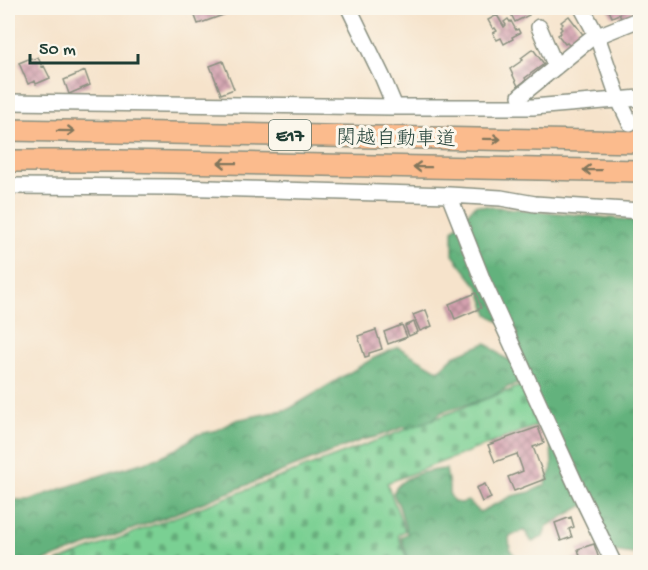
<svg xmlns="http://www.w3.org/2000/svg" width="648" height="570" viewBox="0 0 648 570" font-family="'Gochi Hand','Klee One',sans-serif">
<style>
.forest{fill:url(#forest-crowns);stroke:#417858;stroke-width:1.5}
.cemetery{fill:url(#cemetery-stones);stroke:#4c8664;stroke-width:1.5}
.building{fill:url(#building-cross-hatch)}
.lines{fill:none;stroke-linecap:round;stroke-linejoin:round}
.minor-casing{stroke:#8a9080;stroke-width:18}
.highway-casing{stroke:#8a9080;stroke-width:24}
.minor{stroke:#fff;stroke-width:15}
.highway{stroke:#fbbb8d;stroke-width:21}
.oneway{stroke:#82765c}
.labels{text-anchor:middle;stroke-width:6;stroke-linejoin:round;paint-order:stroke}
.shield{fill:#fbf7ec;stroke:#61756b;stroke-width:1.5}
.shield-label{font-size:18px;font-weight:bold;fill:#1f3d34}
.street-label{font-size:20px;fill:#1f3d34;stroke:#fbf7ec}
</style>
<defs>
<pattern id="forest-crowns" width="20" height="18" patternUnits="userSpaceOnUse" patternTransform="scale(1.5)"><rect width="20" height="18" fill="#63b27d"/><path d="M2 6a3 3 0 1 1 6 0M12 15a3 3 0 1 1 6 0" fill="none" stroke="#519267"/></pattern>
<pattern id="cemetery-stones" width="16" height="16" patternUnits="userSpaceOnUse" patternTransform="scale(1.5)"><rect width="16" height="16" fill="#7ad093"/><path d="M2 7V4a2 2 0 0 1 4 0v3zM10 15v-3a2 2 0 0 1 4 0v3z" fill="#63aa79"/></pattern>
<pattern id="building-cross-hatch" width="8" height="8" patternUnits="userSpaceOnUse" patternTransform="scale(1.5)"><rect width="8" height="8" fill="#d4a1af"/><path d="M0 0l8 8M0 8l8-8" fill="none" stroke="#ab848f"/></pattern>
</defs>
<rect width="100%" height="100%" fill="#fbf7ec"/>
<filter id="ink" filterUnits="userSpaceOnUse"><feTurbulence type="fractalNoise" baseFrequency=".0167" numOctaves="2"/><feDisplacementMap in="SourceGraphic" scale="12" xChannelSelector="R" yChannelSelector="G"/><feConvolveMatrix kernelMatrix="1 2 1 2 8 2 1 2 1" color-interpolation-filters="sRGB"/></filter>
<filter id="wash" filterUnits="userSpaceOnUse"><feTurbulence type="fractalNoise" baseFrequency=".008" numOctaves="4" result="noise"/><feDisplacementMap in="SourceGraphic" scale="24" xChannelSelector="R" yChannelSelector="G"/><feGaussianBlur stdDeviation="1.35" result="paint"/><feColorMatrix in="noise" values="0 0 0 0 0 0 0 0 0 0 0 0 0 0 0 0 0 1.4 0 .05"/><feComposite in="paint" operator="in"/></filter>
<g filter="url(#wash)">
<rect width="100%" height="100%" fill="#f6e3cb"/>
<path class="forest" d="M475,205l165,16v334l-28,-4 -28,-46 -37,21 -4,11 -11,5 -8,-12 -15,7 1,13 11,12h-112l-8,-25 6,-4 -8,-27 -6,-13c8,-18 35,-23 53,-24l3,17v7l5,9 7,1 7,-2 12,11 32,-16 18,-4 15,-7 7,-17 -1,-24 -22,-53 -9,-8 -12,4 -16,10 -50,15 -8,6 -10,12h-9l-11,-3 -28,10 -14,3 -201,79 -120,43h-33v-62h21l76,-26 50,-15 22,-10 19,-14 21,-5 19,-10 53,-11 85,-51 24,-11 41,24 15,-15 32,-13 17,14 7,3c7,-7 9,-21 7,-30l-11,-4 -18,-12 -9,-26 -26,-33v-25z"/>
<path class="cemetery" d="M523,385l15,40 -151,58 18,48 -7,4 10,27h-352z"/>
<g id="blocks">
<path class="building" d="M192,8h44l1,2 -39,14z
M508,8h17l4,7 -14,7z
M608,8h22l3,7 -11,5 -3,-6 -7,3z
M497,15l7,12 2,-2 -2,-3 4,-3 2,3 1,-1 5,9 2,-1 2,4 -8,4 1,2 -9,5 -3,-6 -4,2 -4,-7 4,-2 -2,-3 -2,1 -5,-9z
M569,16l16,21 -14,10 -4,-4 -2,1 -7,-9 3,-2 -1,-2 2,-2 -2,-2 3,-3 -2,-2z
M533,49l11,15 -19,14 1,2 -8,6 -8,-17 13,-9 -2,-2z
M38,57l4,10 2,-1 6,12 -14,6 -1,-3 -7,3 -9,-21 12,-5 1,2z
M223,61l11,28 -13,5 -11,-28z
M85,71l5,14 -21,9 -5,-14z
M476,293l5,15 -26,11 -6,-15z
M426,310l6,16 -12,5 -7,-16z
M414,322l4,10 -9,4 -4,-10z
M402,325l5,12 -19,7 -4,-12z
M376,330l6,19 -13,4v3l-4,1 -7,-21z
M538,427l6,16 -11,4 12,32 -31,12 -6,-14 15,-6 -6,-17 -22,8 -7,-17z
M485,484l6,14 -9,4 -6,-14z
M571,517l3,10 -5,2 3,8 -11,4 -6,-18z
M594,544l6,18h-29l-1,-2 10,-4 -2,-7z"/>
</g>
</g>
<g filter="url(#ink)">
<use href="#blocks" fill-opacity="0" stroke="#8a9080" stroke-width="1.5"/>
<g class="lines">
<defs>
<path id="minor" d="M349,8l33,68 13,31
M582,8l15,28 22,64 11,23
M539,27l17,40
M520,96l70,-57 50,-20
M8,102l387,5h138l107,-9
M8,186l166,1 275,8 52,3 34,6 105,7
M449,195l34,86 93,204 37,77"/>
<path id="highway" d="M8,130l632,12
M8,161h112l520,10"/>
</defs>
<use href="#minor" class="minor-casing"/>
<use href="#highway" class="highway-casing"/>
<use href="#minor" class="minor"/>
<use href="#highway" class="highway"/>
</g>
<defs><path id="oneway-shaft" d="M-6 0H5M1.5-3L5.5 0L1.5 3" fill="none" stroke-width="1.6" stroke-linecap="round" stroke-linejoin="round" transform="scale(1.5)"/></defs>
<g class="oneway">
<use href="#oneway-shaft" transform="translate(66 131) rotate(1)"/>
<use href="#oneway-shaft" transform="translate(492 139) rotate(1)"/>
<use href="#oneway-shaft" transform="translate(227 163) rotate(-179)"/>
<use href="#oneway-shaft" transform="translate(422 167) rotate(-179)"/>
<use href="#oneway-shaft" transform="translate(592 170) rotate(-179)"/>
</g>
</g>
<g class="labels">
<rect class="shield" x="269" y="120" width="42" height="30" rx="4.5"/>
<g class="shield-label">
<text x="290" y="141">E17</text>
</g>
<g class="street-label">
<text transform="translate(396 137) rotate(1)" y="7">関越自動車道</text>
</g>
</g>
<rect width="648" height="570" fill="none" stroke="#fbf7ec" stroke-width="30"/>
<path d="M30 54v9h108v-9" fill="none" stroke="#1f3d34" stroke-width="3"/>
<text x="39" y="54" font-size="18" fill="#1f3d34" stroke="#fbf7ec" stroke-width="4.5" paint-order="stroke">50 m</text>
</svg>
